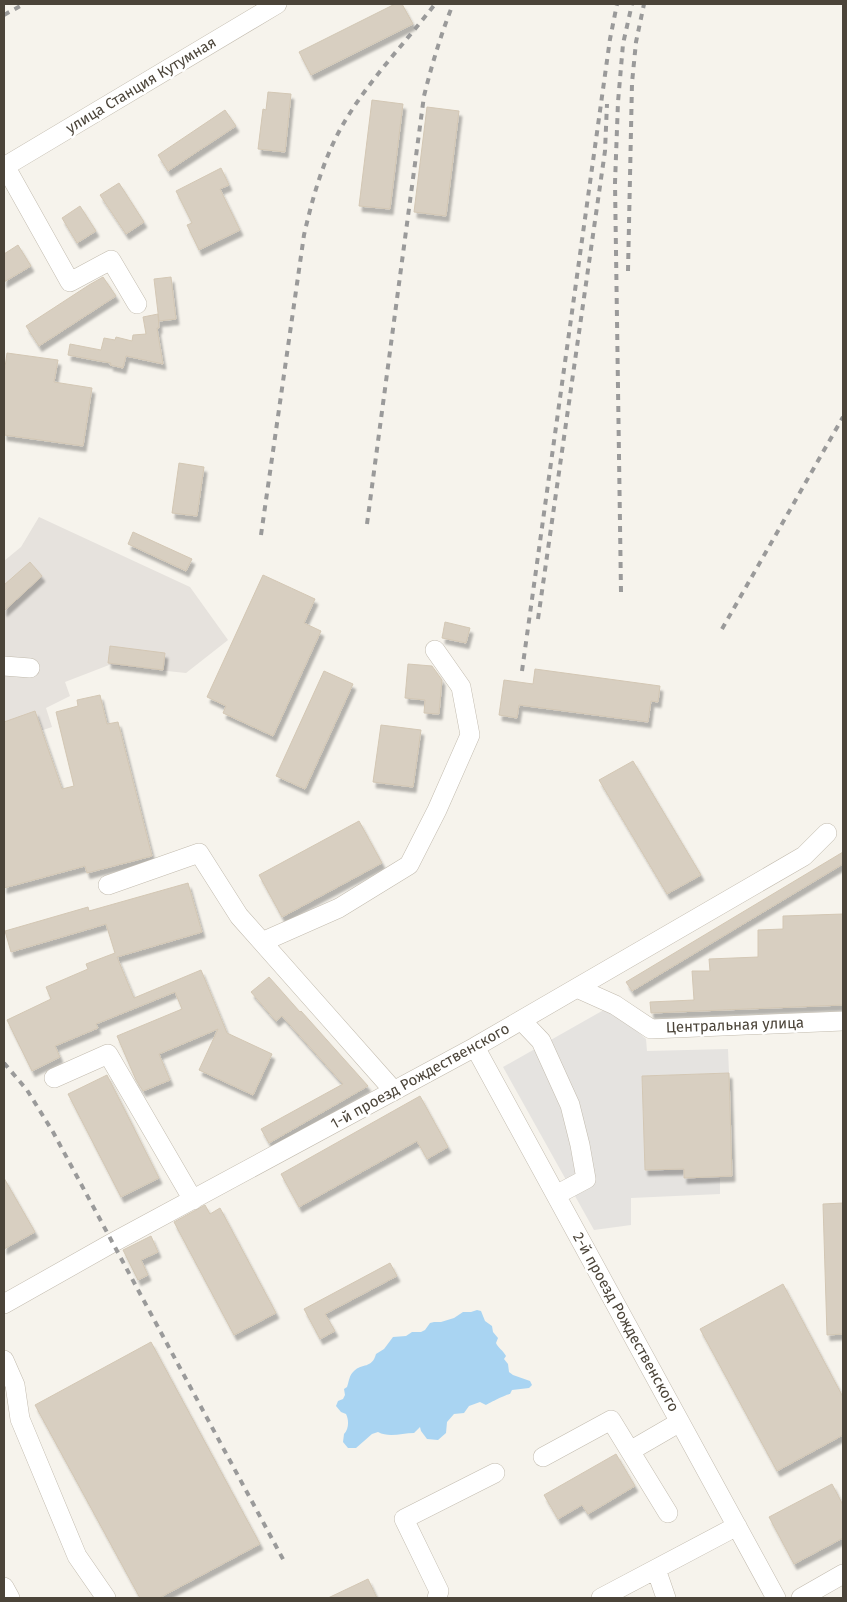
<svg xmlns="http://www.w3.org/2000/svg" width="847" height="1602" viewBox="0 0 847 1602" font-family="'Fira Sans',sans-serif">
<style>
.industrial{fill:#e6e2dd}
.parking{fill:#e5e3e0}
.water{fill:#a9d4f2}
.building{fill:#d8cfc1;stroke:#d3c7b4;filter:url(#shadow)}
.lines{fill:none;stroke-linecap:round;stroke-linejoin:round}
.minor-casing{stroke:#c2bbae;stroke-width:20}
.minor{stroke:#fff;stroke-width:19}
.rail{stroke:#9a9a9a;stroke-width:4;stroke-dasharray:6 6;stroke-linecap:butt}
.labels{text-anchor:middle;stroke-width:5;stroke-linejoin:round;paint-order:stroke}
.street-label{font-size:15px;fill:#4b4439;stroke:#fff}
</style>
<defs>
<filter id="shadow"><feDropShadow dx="3" dy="5.5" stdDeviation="1" flood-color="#0004"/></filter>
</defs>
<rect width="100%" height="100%" fill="#f6f3ec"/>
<path class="industrial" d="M39,517l151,70 38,53 -42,33 -77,-8 -44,17 5,14 -24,12 6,19 -48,16v-182l17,-14z"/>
<path class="parking" d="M609,1007l37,32 1,12 81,-2 1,24 -87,3 4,94 38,-1v9l36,-1v17l-89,4v27l-37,5 -91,-163z"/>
<path class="water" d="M477,1310l4,1 4,10 7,5 1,6 5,6 -2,5c2,5 7,7 10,13l-2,3 4,5 1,8 4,3 17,6 2,4 -3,3 -17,2 -2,4c-3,0 -21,9 -24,11l-6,-3 -11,4 -5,7 -10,1 -7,8 -1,11 -8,7 -11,-1 -6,-8 -1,-4 -6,6c-12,0 -25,5 -36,-1l-6,2 -16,14h-8l-5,-6 1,-8c5,-5 5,-14 2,-20l-5,-2 -5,-6 2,-5 5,-2 2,-4 -1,-6 3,-2c2,-5 2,-12 7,-16 8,-8 18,-2 22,-17l8,-5 9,-12 13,-1 6,-4h9l4,-2 5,-7 4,-1h7l13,-4 9,-6h8z"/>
<path class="building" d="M395,4h7l11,20 -102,51 -12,-23z
M268,92l23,2 -6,58 -27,-3 5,-40 3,1z
M372,100l31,4 -13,105 -31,-3z
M427,107l32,4 -13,105 -32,-4z
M225,110l11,16 -68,45 -10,-16z
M221,168l8,17 -9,4 20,41 -41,20 -12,-25 5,-2 -16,-32z
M119,183l25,39 -18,12 -26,-39z
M80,206l16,25 -19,12 -15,-25z
M18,245l13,21 -27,16v-28z
M103,277l13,19 -77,50 -13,-20 63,-41z
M171,277l5,42 -17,2 -5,-42z
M158,314l1,14h-2l6,36 -37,-8 -3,12 -13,-3 1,-2 -12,-2 -31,-6 2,-11 31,6 3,-12 11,2 1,-3 16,4 1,-6 13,-1 -3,-17z
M7,353l51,7 -4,22 38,6 -9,58 -79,-11v-61z
M179,463l25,4 -7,49 -25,-3z
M133,532l59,27 -6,12 -58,-27z
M30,562l12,14 -38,35v-26z
M263,575l52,24 -11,24 17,8 -48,105 -50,-23 3,-7 -19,-9z
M445,622l25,6 -4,15 -24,-5z
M110,646l55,7 -2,17 -55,-7z
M408,664l24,2 10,14 -3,34 -15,-1 1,-13 -20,-2z
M535,669l125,17 -2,16 -7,-1 -3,21 -129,-17 -2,13 -18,-3 5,-35 29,4z
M324,671l29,13 -48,105 -29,-13z
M100,695l7,29 11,-2 34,134 -65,17 -2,-7 -81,22v-166l31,-11 27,78 12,-3 -18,-74 22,-6 -1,-6z
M381,725l40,5 -8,57 -40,-5z
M633,761l68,114 -34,19 -68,-114z
M359,821l23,42 -100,54 -23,-42z
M843,852v12l-211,127 -6,-9z
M188,883l14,49 -85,25 17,41 67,-28 26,63 45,21 -19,41 -54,-25 19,-41 -59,25 11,26 -27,11 -7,-11 -19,-44 65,-27 -7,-17 -79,32 2,4 -43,18 5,11 -28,14 -25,-51 44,-21 -5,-12 42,-18 -2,-5 29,-11 -9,-29 -95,28 -6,-21 83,-24 1,4z
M843,914v91l-192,8 -1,-11 44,-2 -2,-29h18l-1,-12 49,-2v-27l25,-1v-13z
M269,977l31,35 1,-1 67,75 -99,57 -8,-14 82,-45 -61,-68 -6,5 -25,-29z
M729,1073l3,103 -48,2v-9l-39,1 -3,-94z
M107,1075l52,103 -38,19 -53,-103z
M420,1096l28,51 -21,12 -10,-18 -118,66 -18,-33z
M4,1178l31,54 -31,17z
M843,1203v131l-16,1 -4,-131z
M205,1205l5,9 10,-6 56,105 -42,22 -60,-113z
M151,1236l7,16 -17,8 7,15 -10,5 -15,-30z
M390,1263l7,13 -72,38 10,17 -15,8 -16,-30z
M783,1284l60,113v38l-66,36 -77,-142z
M151,1342l109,202 -101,54h-19l-105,-193z
M616,1454l19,32 -47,28 -6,-9 -24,14 -14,-24z
M832,1484l11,21v33l-49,26 -25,-47z
M368,1579l9,19h-49z"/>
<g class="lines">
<defs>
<path id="minor" d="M5,166l65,116 41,-22 26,44
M4,167l273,-163
M4,666l26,2
M108,885l91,-32 40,63 155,175
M262,942l77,-34 70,-43 28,-55 33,-75 -9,-48 -26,-37
M577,988l38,17 36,24 192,-8
M521,1020l20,21 29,64 10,40 6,34 -30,16
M475,1047l301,551
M54,1078l54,-24 85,146
M4,1304l108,-61 363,-196 329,-191 23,-23
M4,1360l11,25 5,34 57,137 29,42
M543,1457l68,-37 19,31
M668,1513l-38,-62 50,-29
M656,1569l10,29
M4,1587l6,11
M437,1598l2,-7 -35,-72 91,-46
M601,1598l136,-72
M801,1598l42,-24"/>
</defs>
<use href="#minor" class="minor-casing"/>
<use href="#minor" class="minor"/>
<path class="rail" d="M4,15l20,-11
M628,271l4,-188 4,-41 8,-38
M367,524l57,-428c8,-32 17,-62 29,-92
M261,535l43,-300c9,-39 20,-79 41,-114 25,-42 60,-78 90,-117
M621,592l-6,-409 3,-81 5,-58 9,-40
M538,619l67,-468 2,-47
M722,629l121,-212
M522,671l88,-632 7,-35
M4,1063l23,27 26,42 231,429"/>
</g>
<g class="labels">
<g class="street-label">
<text transform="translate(141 85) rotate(-31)" y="5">улица Станция Кутумная</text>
<text transform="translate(735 1025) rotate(-2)" y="5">Центральная улица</text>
<text transform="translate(420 1076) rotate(-29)" y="5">1-й проезд Рождественского</text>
<text transform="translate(626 1322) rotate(61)" y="5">2-й проезд Рождественского</text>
</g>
</g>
<rect width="847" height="1602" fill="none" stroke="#4b4439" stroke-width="10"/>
</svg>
